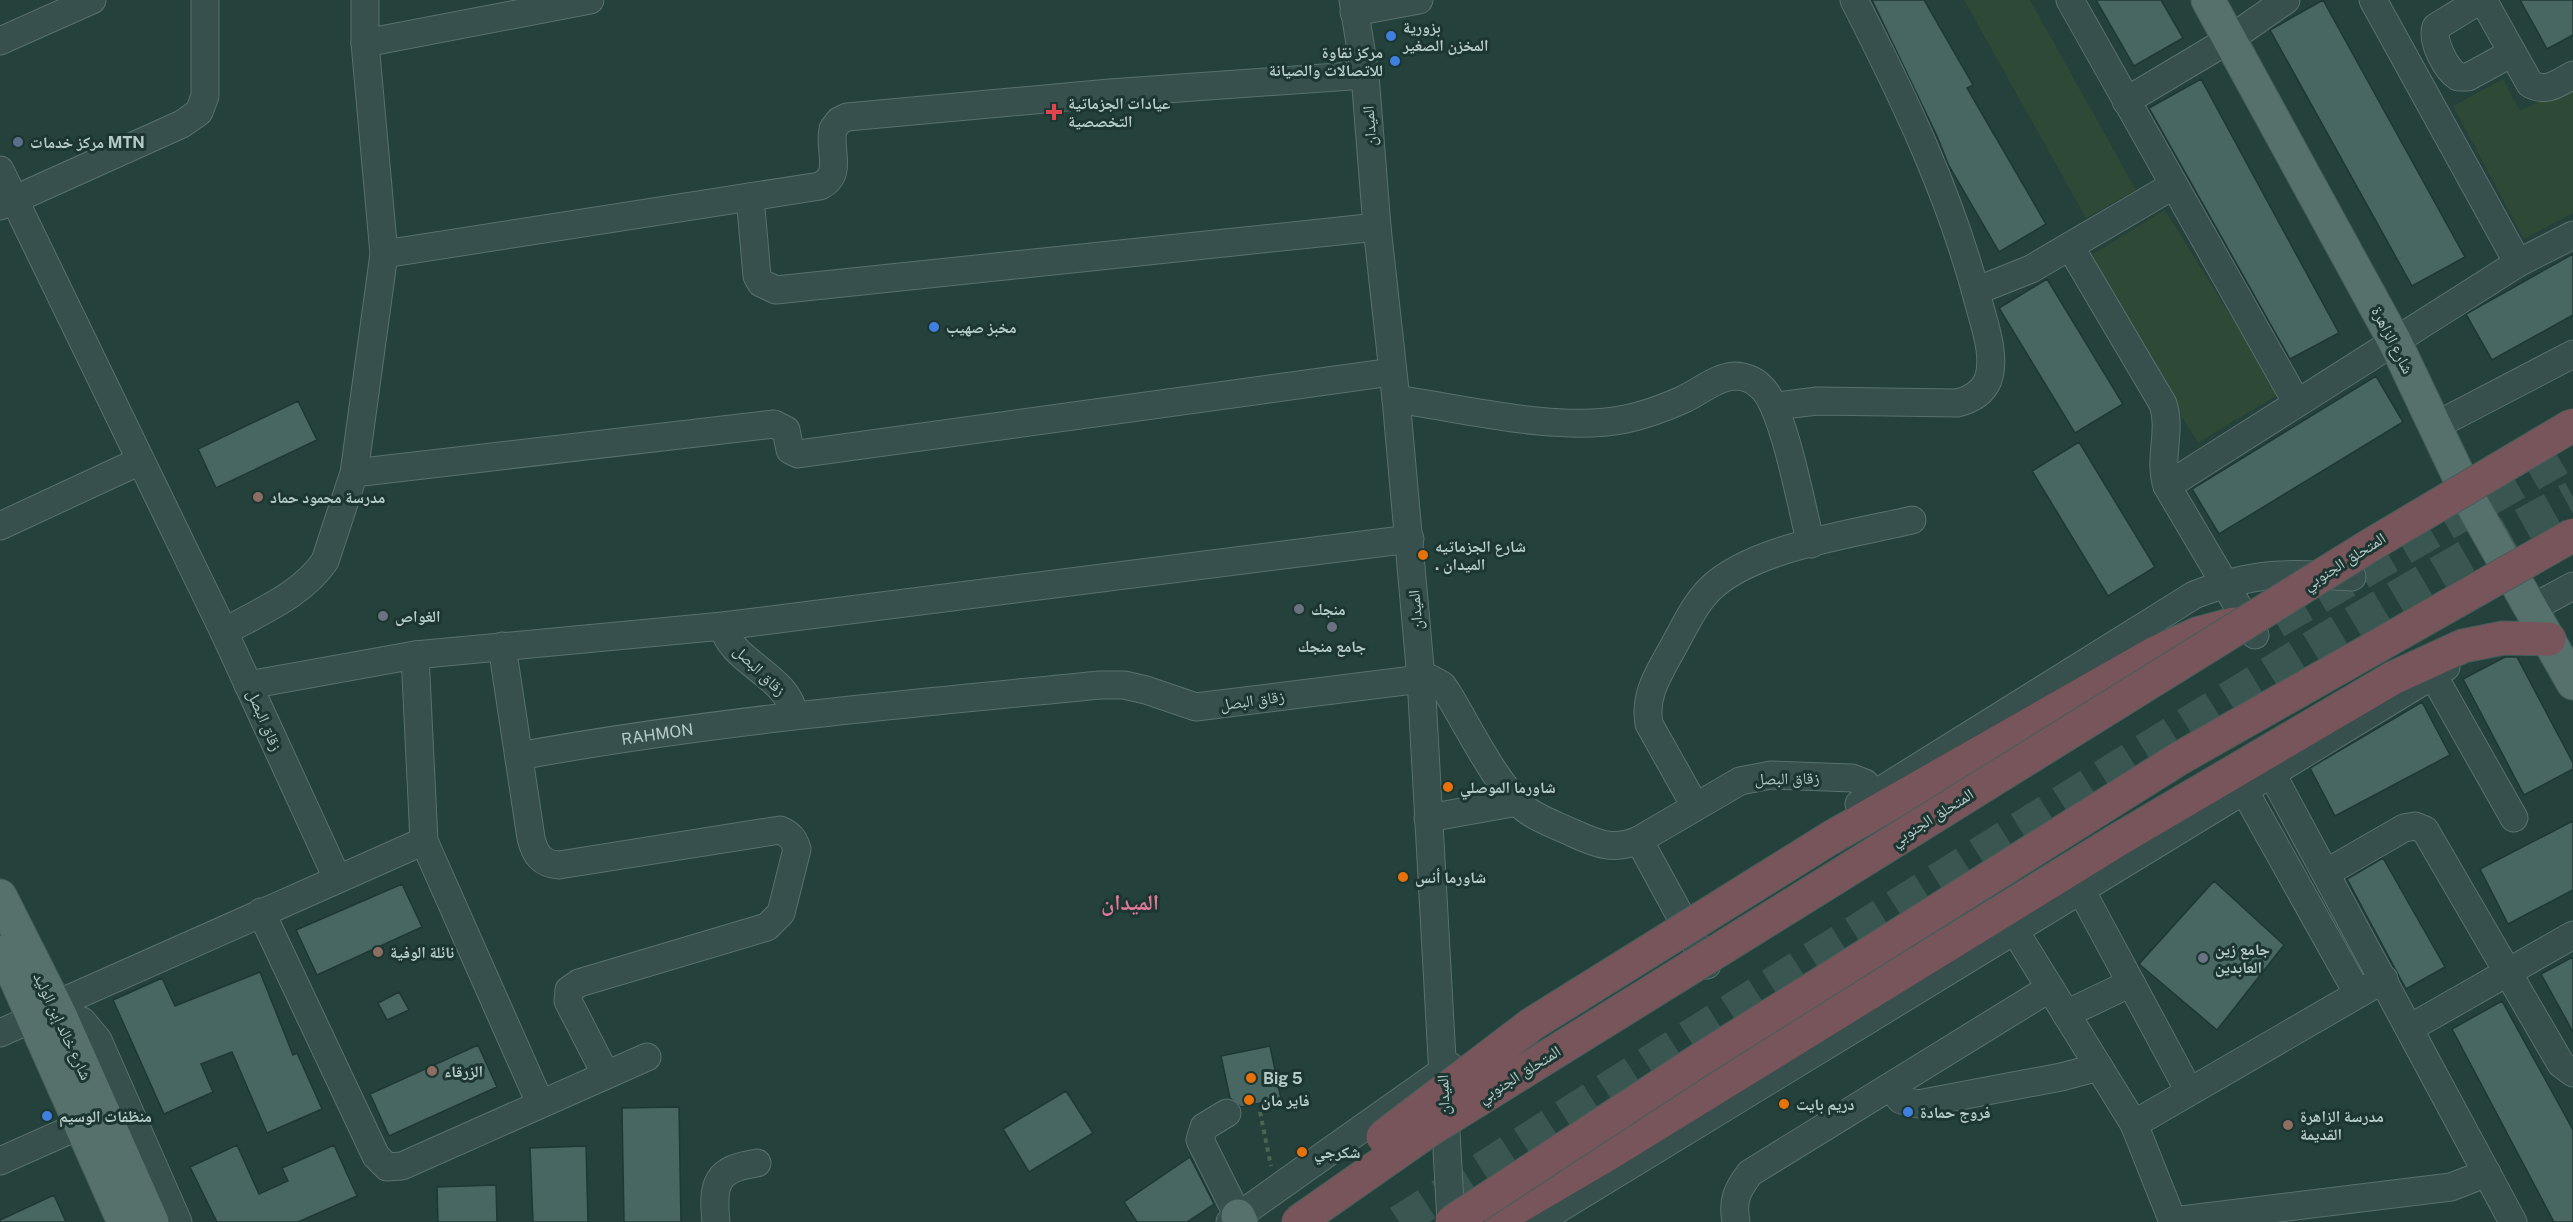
<svg xmlns="http://www.w3.org/2000/svg" width="2573" height="1222" viewBox="0 0 2573 1222" font-family="'Public Sans','Noto Naskh Arabic',sans-serif">
<style>
.green{fill:#2e4935}
.building{fill:#486763;stroke:#1f3834;stroke-width:1.5}
.lines{fill:none;stroke-linecap:round;stroke-linejoin:round}
.major-tunnel{stroke:#3a5651;stroke-width:33;stroke-dasharray:33 16;stroke-linecap:butt}
.minor-casing{stroke:#59716d;stroke-width:29}
.major-casing{stroke:#455d59;stroke-width:35}
.highway-casing{stroke:#465e5a;stroke-width:35}
.path{stroke:#4b6555;stroke-width:4;stroke-dasharray:4.5 4.5;stroke-linecap:butt}
.minor{stroke:#38504d;stroke-width:27}
.major{stroke:#56706c;stroke-width:33}
.highway{stroke:#77555a;stroke-width:33}
.highway-bridge-casing{stroke:#465e5a;stroke-width:35;stroke-linecap:butt}
.highway-bridge{stroke:#77555a;stroke-width:33}
.shop-dot{fill:#3f7fe0;stroke:#1d3632;stroke-width:2}
.health-dot{fill:#e0444e;stroke:#1d3632;stroke-width:2}
.service-dot{fill:#5c6f8a;stroke:#1d3632;stroke-width:2}
.education-dot{fill:#8d6e63;stroke:#1d3632;stroke-width:2}
.food-dot{fill:#e8710a;stroke:#1d3632;stroke-width:2}
.worship-dot{fill:#6b7280;stroke:#1d3632;stroke-width:2}
.labels{text-anchor:middle;stroke-width:6;stroke-linejoin:round;paint-order:stroke}
.poi-label{font-size:16px;font-weight:bold;fill:#b5cbc8;stroke:#1d3632;text-anchor:start}
.street-label{font-size:16px;fill:#b5cbc8;stroke:#1d3632}
.district-label{font-size:22px;font-weight:bold;fill:#df7999;stroke:#1d3632}
</style>
<rect width="100%" height="100%" fill="#24413c"/>
<path class="green" d="M1964,0h66l106,190 -50,28z
M2503,79l17,32 53,-28v130l-49,26 -71,-133z
M2165,210l114,184 -81,49 -113,-184z"/>
<path class="building" d="M1872,0h52l49,85 -6,3 79,136 -47,28 -50,-86 -12,-30z
M2096,0h65l22,38 -49,28z
M2323,0l142,257 -53,29 -142,-256z
M2520,0h53v35l-26,14z
M2201,79l138,254 -49,26 -141,-251z
M2573,254v61l-81,45 -26,-46z
M2047,279l76,125 -48,29 -76,-125z
M2376,376l27,46 -184,112 -27,-45z
M298,401l19,39 -101,48 -18,-39z
M2079,442l76,125 -47,29 -76,-125z
M2505,657h12l56,106v6l-49,26 -61,-116z
M2422,702l28,53 -115,61 -25,-48z
M2573,821v69l-65,34 -28,-55z
M2383,858l62,109 -39,22 -59,-110z
M2214,881l70,64 -67,85 -78,-66z
M402,884l20,43 -105,48 -21,-45z
M2573,957v75l-32,-58z
M260,972l33,83 4,-2 25,56 -55,24 -35,-81 -31,12 12,28 -49,22 -51,-114 49,-22 13,28z
M399,992l10,18 -22,10 -9,-17z
M2502,1001l71,129v92h-19l-102,-193z
M478,1045l19,42 -108,49 -19,-42z
M1270,1046l11,53 -40,8 -11,-9 -9,-42z
M1066,1091l27,42 -64,39 -26,-43z
M679,1107l2,115h-57l-2,-114z
M237,1145l22,49 29,-13 -6,-13 52,-23 23,51 -59,26h-81l-27,-55z
M586,1146l2,76h-55l-3,-74z
M1190,1157l24,47 -27,18h-50l-13,-20z
M496,1185l1,37h-59l-1,-35z
M54,1195l12,27h-66v-2z"/>
<g class="lines">
<path class="major-tunnel" d="M2276,622l297,-171
M1399,1222c210,-135 421,-269 632,-401 179,-112 357,-224 542,-324"/>
<defs>
<g id="minor">
<path d="M1353,0l12,75 12,152 19,172 25,279 30,544"/>
<path d="M2070,0l227,403"/>
<path d="M2373,0l145,263"/>
<path d="M2480,0l-44,27c-5,14 10,42 22,50h10l44,-24"/>
<path d="M2483,0l47,84c17,9 28,-1 43,-9"/>
<path d="M1354,12l65,-12"/>
<path d="M0,41l92,-41"/>
<path d="M365,43l225,-43"/>
<path d="M2126,101l104,-62 56,-39"/>
<path d="M0,170l224,462 113,246"/>
<path d="M750,197l7,79 4,7 15,7 601,-63"/>
<path d="M0,206l182,-82 17,-12 6,-16v-96"/>
<path d="M2071,248l92,156c9,27 -5,55 4,82l88,149"/>
<path d="M384,254l436,-68c24,-12 8,-36 13,-57l6,-8 8,-4 263,-24 255,-18"/>
<path d="M1976,291l55,-22 143,-84"/>
<path d="M1396,399c69,10 163,34 230,20 19,-4 38,-11 56,-19 16,-7 34,-23 53,-24 9,0 19,4 25,10 24,19 42,125 51,158"/>
<path d="M1776,406l41,-5 140,2c13,-3 25,-9 31,-23 8,-24 -3,-53 -9,-76 -28,-108 -75,-206 -125,-304"/>
<path d="M2435,426l138,-72"/>
<path d="M354,473l420,-49 12,6 4,20 8,4 594,-82"/>
<path d="M2167,486l351,-223 55,-28"/>
<path d="M0,526l140,-65"/>
<path d="M2532,608l41,-22"/>
<path d="M723,626c7,36 66,50 71,89"/>
<path d="M224,632c35,-20 78,-37 101,-71l29,-88 30,-219 -19,-211v-43"/>
<path d="M502,646l29,192c4,17 11,26 28,27l221,-35c10,4 14,9 17,19l-16,64 -14,14 -188,56 -10,7 -1,11 38,74"/>
<path d="M415,655l9,186 116,262"/>
<path d="M2433,675l81,143"/>
<path d="M248,685l167,-30 308,-29 687,-87"/>
<path id="s1" d="M519,756c192,-35 387,-52 581,-71h24l22,5 50,17 233,-29 13,7 5,7c20,32 52,99 81,119 13,9 30,15 45,22 24,11 41,18 66,7l101,-59 31,-6 81,3 13,5 9,11"/>
<path d="M2272,774l241,448"/>
<path d="M2244,790l114,204"/>
<path d="M1859,804l335,-209c61,-24 94,-22 158,-18"/>
<path d="M1695,806l-46,-82c-5,-29 9,-49 22,-73 12,-21 22,-45 39,-62 43,-42 144,-55 202,-69"/>
<path d="M1428,818l90,-16"/>
<path d="M1639,840l68,125"/>
<path d="M2326,873l78,-45 11,-2 10,4 136,234 12,9"/>
<path d="M2081,890l108,201"/>
<path d="M261,912l115,244 11,11 15,-1 245,-109"/>
<path d="M2015,931l119,193 39,98"/>
<path d="M55,1005l369,-164"/>
<path d="M59,1013l23,8 16,19 80,182"/>
<path d="M2066,1014l65,-31"/>
<path d="M2410,1028l163,-93"/>
<path d="M0,1033l34,-15"/>
<path d="M1890,1087l11,13 17,4 143,-27 38,-10"/>
<path d="M1227,1113l-23,14 -4,13 38,76"/>
<path d="M2134,1124l250,-145"/>
<path d="M0,1161l81,-36"/>
<path d="M2173,1221l278,-34 36,-14"/>
<path d="M716,1222c-4,-39 0,-53 41,-59"/>
<path d="M1230,1222l220,-156"/>
<path d="M1537,1222l909,-555"/>
<path d="M1736,1222c-4,-22 1,-32 14,-49l300,-185"/>
</g>
<path id="major" d="M2208,0l187,342 78,164 100,177
M0,896l59,117 93,209
M4,952l120,270
M1238,1216l3,6"/>
<path id="highway" d="M1832,837l323,-184 42,-19 37,-10
M1492,1222l116,-68 508,-313 277,-163 70,-32 40,-8 46,1"/>
</defs>
<use href="#minor" class="minor-casing"/>
<use href="#major" class="major-casing"/>
<use href="#highway" class="highway-casing"/>
<path class="path" d="M1260,1112l11,54"/>
<use href="#minor" class="minor"/>
<use href="#major" class="major"/>
<use href="#highway" class="highway"/>
<defs>
<path id="highway-bridge" d="M1383,1137l149,-113 300,-187
M1298,1222l133,-93 938,-583 204,-121
M1452,1222l249,-163 479,-301 393,-223"/>
</defs>
<use href="#highway-bridge" class="highway-bridge-casing"/>
<use href="#highway-bridge" class="highway-bridge"/>
</g>
<g class="shop-dot">
<circle cx="1391" cy="36" r="6"/>
<circle cx="1395" cy="61" r="6"/>
<circle cx="934" cy="327" r="6"/>
<circle cx="1908" cy="1112" r="6"/>
<circle cx="47" cy="1116" r="6"/>
</g>
<path class="health-dot" d="M1051 103h6v6h6v6h-6v6h-6v-6h-6v-6h6z"/>
<circle class="service-dot" cx="18" cy="142" r="6"/>
<g class="education-dot">
<circle cx="258" cy="497" r="6"/>
<circle cx="378" cy="952" r="6"/>
<circle cx="432" cy="1071" r="6"/>
<circle cx="2288" cy="1125" r="6"/>
</g>
<g class="food-dot">
<circle cx="1423" cy="555" r="6"/>
<circle cx="1448" cy="787" r="6"/>
<circle cx="1403" cy="877" r="6"/>
<circle cx="1251" cy="1078" r="6"/>
<circle cx="1249" cy="1100" r="6"/>
<circle cx="1784" cy="1104" r="6"/>
<circle cx="1302" cy="1152" r="6"/>
</g>
<g class="worship-dot">
<circle cx="1299" cy="609" r="6"/>
<circle cx="383" cy="616" r="6"/>
<circle cx="1332" cy="627" r="6"/>
<circle cx="2203" cy="958" r="6"/>
</g>
<g class="labels">
<g class="poi-label">
<text x="1403" y="33">بزورية<tspan x="1403" dy="18">المخزن الصغير</tspan></text>
<text x="1383" y="58" text-anchor="end">مركز نقاوة<tspan x="1383" dy="18">للاتصالات والصيانة</tspan></text>
<text x="1068" y="109">عيادات الجزماتية<tspan x="1068" dy="18">التخصصية</tspan></text>
<text x="30" y="148">مركز خدمات MTN</text>
<text x="946" y="333">مخبز صهيب</text>
<text x="270" y="503">مدرسة محمود حماد</text>
<text x="1435" y="552">شارع الجزماتيه<tspan x="1435" dy="18">. الميدان</tspan></text>
<text x="1311" y="615">منجك</text>
<text x="395" y="622">الغواص</text>
<text x="1332" y="652" text-anchor="middle">جامع منجك</text>
<text x="1460" y="793">شاورما الموصلي</text>
<text x="1415" y="883">شاورما أنس</text>
<text x="2215" y="955">جامع زين<tspan x="2215" dy="18">العابدين</tspan></text>
<text x="390" y="958">نائلة الوفية</text>
<text x="444" y="1077">الزرقاء</text>
<text x="1263" y="1084">Big 5</text>
<text x="1261" y="1106">فاير مان</text>
<text x="1796" y="1110">دريم بايت</text>
<text x="1920" y="1118">فروج حمادة</text>
<text x="59" y="1122">منظفات الوسيم</text>
<text x="2300" y="1122">مدرسة الزاهرة<tspan x="2300" dy="18">القديمة</tspan></text>
<text x="1314" y="1158">شكرجي</text>
</g>
<g class="street-label">
<text transform="translate(1369 126) rotate(-94)" y="6">الميدان</text>
<text transform="translate(2393 340) rotate(63)" y="6">شارع الزاهرة</text>
<text transform="translate(2344 561) rotate(-32)" y="6">المتحلق الجنوبي</text>
<text transform="translate(1415 610) rotate(-95)" y="6">الميدان</text>
<text transform="translate(760 670) rotate(44)" y="6">زقاق البصل</text>
<text transform="translate(1252 700) rotate(-8)" y="6">زقاق البصل</text>
<text transform="translate(265 720) rotate(67)" y="6">زقاق البصل</text>
<text dy="6" stroke="none"><textPath href="#s1" startOffset="140">RAHMON</textPath></text>
<text transform="translate(1787 778) rotate(-1)" y="6">زقاق البصل</text>
<text transform="translate(1932 817) rotate(-32)" y="6">المتحلق الجنوبي</text>
<text transform="translate(63 1026) rotate(65)" y="6">شارع خالد إبن الوليد</text>
<text transform="translate(1519 1074) rotate(-32)" y="6">المتحلق الجنوبي</text>
<text transform="translate(1443 1095) rotate(-93)" y="6">الميدان</text>
</g>
<g class="district-label">
<text x="1130" y="910">الميدان</text>
</g>
</g>
</svg>
